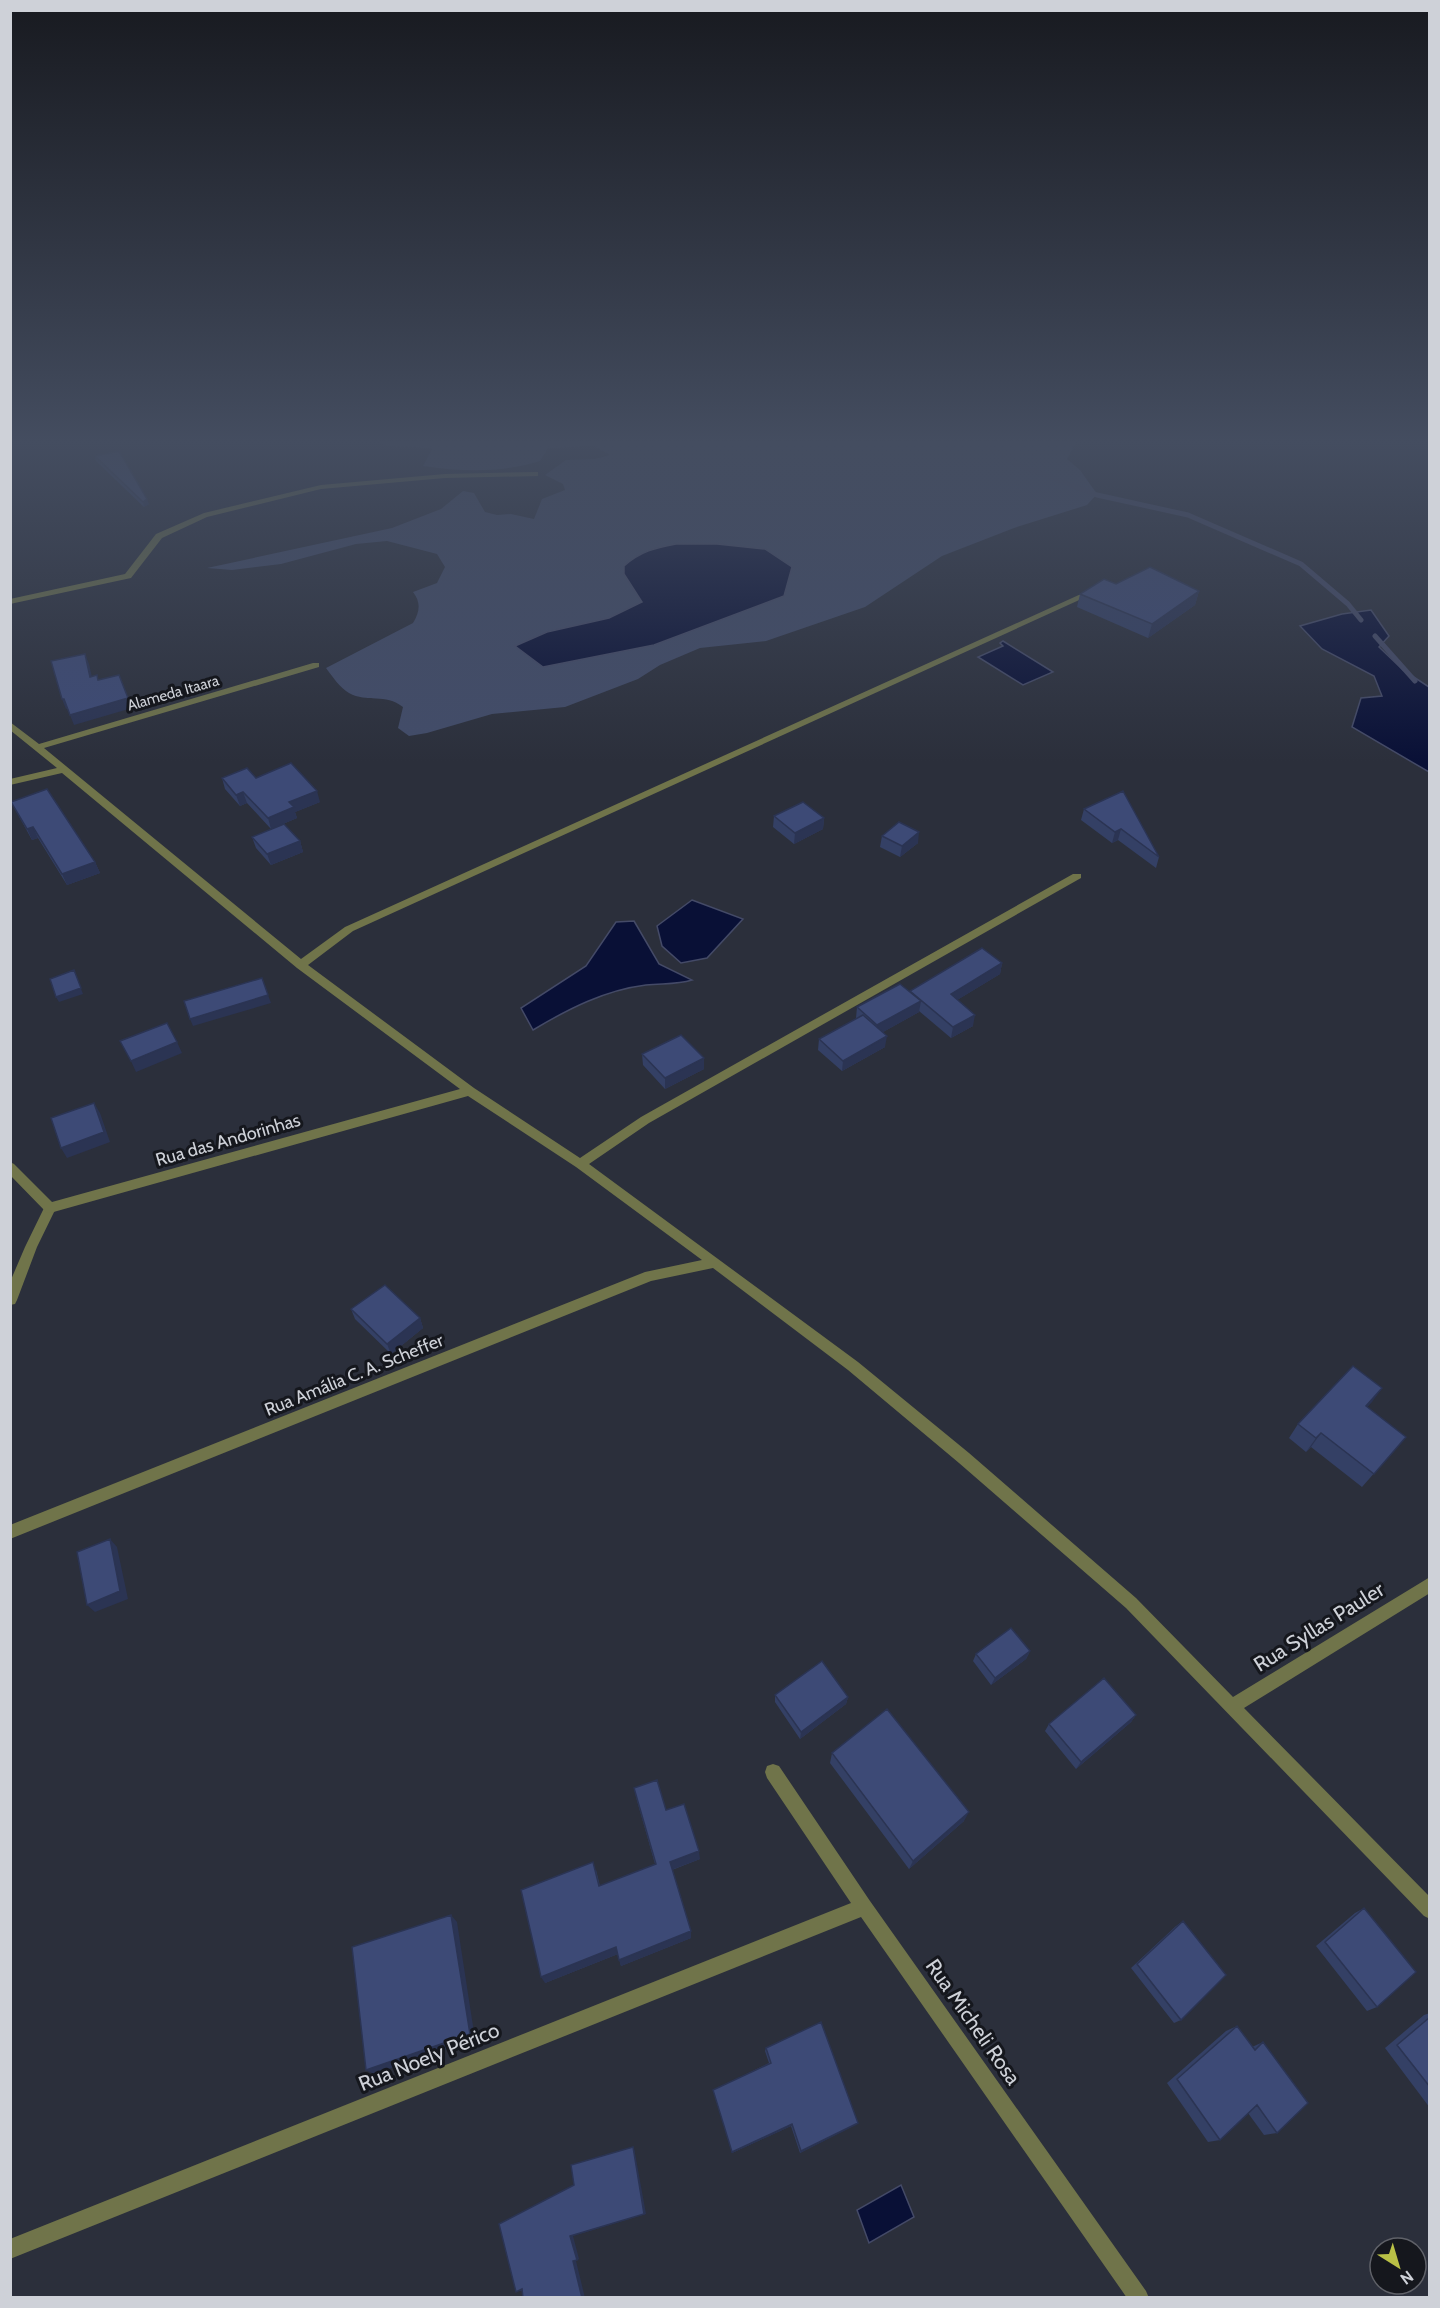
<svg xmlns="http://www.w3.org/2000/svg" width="1440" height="2308" font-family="Cabin,sans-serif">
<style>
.green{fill:#424c69}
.water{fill:#091036;stroke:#444a67;stroke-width:1.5}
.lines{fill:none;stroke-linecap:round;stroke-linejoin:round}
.stream{stroke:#444a67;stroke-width:5}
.service{fill:#70744a;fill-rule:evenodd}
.minor{fill:#70744a;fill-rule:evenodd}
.wall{fill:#344065}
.shaded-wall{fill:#2b3453}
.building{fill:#3d4a76;stroke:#2b3453;stroke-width:1.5}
.labels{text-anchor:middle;stroke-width:6;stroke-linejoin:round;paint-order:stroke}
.far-street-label{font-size:15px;fill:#ced1d8;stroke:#15171d}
.street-label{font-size:18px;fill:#ced1d8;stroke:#15171d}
.near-street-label{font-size:21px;fill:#ced1d8;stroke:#15171d}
</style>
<rect width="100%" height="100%" fill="#2b2f3b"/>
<!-- green -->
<path class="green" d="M373,439H1078L1067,459L1080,470L1097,494L1087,505L1014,528L942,556L865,607L766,641L700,648L660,665L638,679L565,707L492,714L427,733L409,736L398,728L403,707C385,693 367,703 349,693C340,688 332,676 326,668L413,623C420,612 421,602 413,592L437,583L445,567L437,554L387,541L356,544L281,564L232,570L207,568L392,528L441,509L463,491L474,493L485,512L497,515L511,514L534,519L542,499L565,490L563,484L545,475L566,460L595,459L610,455L594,446L548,448L540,461C501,473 463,472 423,466L432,449C410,444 391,452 373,439Z"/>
<!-- water -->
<path class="water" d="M676,544H717L765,549L792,567L784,596L654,645L543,667L515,646L547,632L609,618L642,602L624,574V566C641,551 655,548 676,544Z
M1371,610L1389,636L1379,647L1403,670L1429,687V772L1352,727L1361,698L1382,696L1374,676L1322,649L1300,626L1342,614Z
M1003,641L1053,672L1023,685L978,657L1003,646L1000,643Z
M692,900L743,919L707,958L681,963L662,946L657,926Z
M634,921L659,964L692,980C676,985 662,983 646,985C605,990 568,1009 533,1030L521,1008L586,966L616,922Z
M901,2185L914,2217L869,2243L857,2210Z"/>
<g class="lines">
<!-- stream -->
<path class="stream" d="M973,439L1021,466L1097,495L1188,515L1301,564L1348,604L1361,620
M1375,636L1415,681"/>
<!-- service -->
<path class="service" d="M50,1203L54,1204L56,1208L37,1247L17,1300L15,1304L10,1305V1282L25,1247L44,1208L46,1204Z"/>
<!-- minor -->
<path class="minor" d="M535,472H538V476L445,478L321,489L207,517L162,538L131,578L10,604V599L125,574L156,534L204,513L321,485L445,474Z
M1081,594L1088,596L353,931L308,965L474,1088L580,1158L641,1117L1073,874H1081V878L649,1123L589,1164L858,1362L969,1453L1136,1598L1233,1697L1430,1577V1593L1244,1708L1430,1897V1919L1424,1916L1126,1608L959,1463L848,1370L713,1268L651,1281L10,1539V1525L645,1272L702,1260L576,1167L468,1096L50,1213L46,1212L10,1175V1162L14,1164L52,1202L460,1089L297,968L62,773L10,785V779L57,768L10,730V722L39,744L313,663H319V667L44,748L301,959L345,927Z
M773,1764L779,1766L870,1901L1146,2291L1149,2298H1127L861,1917L10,2259V2239L851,1903L767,1778L765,1772L767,1766Z"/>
</g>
<!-- wall -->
<path class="wall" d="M95,456L149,504L144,507L96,461Z
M1116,584L1199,591L1195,605L1148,638L1077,607L1080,594Z
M222,778H256L320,802L295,812L297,818L271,829L247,803L240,806L225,789Z
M1123,791L1159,857L1156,868L1118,840L1112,843L1081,820L1084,809Z
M11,802L95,862L100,873L67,885L38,838L32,840Z
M774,816L824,818L823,829L794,844L773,827Z
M882,836L918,843L900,857L880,847Z
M252,837L300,841L303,852L271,865L256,848Z
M1002,963L1000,974L957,1000L973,1026L951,1038L919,1011V1012L883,1032L885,1047L842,1071L818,1050L819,1039L857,1018H856L857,1007L910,992V991Z
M642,1054L704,1069L665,1089L643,1065Z
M351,1309L420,1318L423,1328L391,1354L355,1319Z
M1382,1388L1367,1407L1406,1437L1362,1487L1311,1447L1306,1452L1289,1438L1298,1424Z
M1030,1651L1026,1659L991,1685L973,1661L976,1654Z
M775,1695L848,1697L846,1704L800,1739L775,1702Z
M1136,1715L1131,1722L1076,1769L1045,1731L1049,1724Z
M832,1753L964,1821L909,1869L830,1763Z
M634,1788L666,1810L700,1859L672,1870L691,1938L621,1966L618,1954L545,1983L596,1870L600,1886L655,1864L636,1797Z
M1364,1908L1377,2007L1367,2011L1316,1946L1355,1913Z
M1183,1921L1181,2020L1174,2023L1131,1968L1176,1926Z
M1430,2013V2108L1385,2048L1424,2015Z
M1237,2026L1252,2047L1263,2042L1277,2133L1264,2135L1248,2113L1220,2140L1208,2142L1167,2083L1226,2031Z
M766,2048L858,2123L800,2153L791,2126L732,2153L713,2090L769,2063L765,2051Z"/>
<!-- shaded-wall -->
<path class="shaded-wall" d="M147,499L149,504L144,507L143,502Z
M1199,591L1195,605L1148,638L1152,624Z
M85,654L89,664L94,686L90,677Z
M128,698L132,708L74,725L70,715Z
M62,699H64L68,708L66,709Z
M317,791L320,802L295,812L297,818L271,829L268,818L289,802Z
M243,792L247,803L240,806L236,795Z
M824,818L823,829L794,844L795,833Z
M33,827L38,838L32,840L27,829Z
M1121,829L1118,840L1112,843L1115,832Z
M919,832L918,843L900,857L902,846Z
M300,841L303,852L271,865L267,854Z
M95,862L100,873L67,885L62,874Z
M1002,963L1000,974L949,1005L951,994Z
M74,970L83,994L59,1002L56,997Z
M268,995L271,1003L193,1026L190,1019Z
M921,1001L919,1012L876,1036L877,1025Z
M975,1015L973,1026L951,1038L953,1027Z
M887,1036L885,1047L842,1071L843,1061Z
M177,1042L182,1053L136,1072L131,1061Z
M704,1058V1069L665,1089V1078Z
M94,1103L100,1113L110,1142L67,1158L61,1148Z
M420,1318L423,1328L391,1354L387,1344Z
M1382,1388L1372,1402L1355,1420L1366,1406Z
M1321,1433L1311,1447L1306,1452L1316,1438Z
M110,1539L117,1547L128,1599L95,1612L87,1605Z
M1030,1651L1026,1659L991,1685L995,1678Z
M848,1697L846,1704L800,1739L801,1732Z
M1136,1715L1131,1722L1076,1769L1081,1762Z
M969,1812L964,1821L909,1869L913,1861Z
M699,1851L700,1859L671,1870L670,1862Z
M451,1915L457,1922L475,2039L374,2074L366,2070Z
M691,1931V1938L621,1966L619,1960Z
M616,1947L618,1954L545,1983L541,1977Z
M858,2123L856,2125L800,2153L801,2151Z
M792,2124L791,2126L732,2153V2152Z
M633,2147L634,2148L646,2214L573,2236L579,2259L576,2261L585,2298H582L573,2261L570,2236Z"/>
<!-- building -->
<path class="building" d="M119,451L147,499L143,502L95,456Z
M1150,567L1199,591L1152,624L1080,594L1104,579L1116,584Z
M85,654L90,677L97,675L98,680L119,675L128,698L70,715L64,699H62L51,661Z
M291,763L317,791L289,802L294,807L268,818L243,792L236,795L222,778L247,768L256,778Z
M47,789L95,862L62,874L33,827L27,829L11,802Z
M1123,791L1159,857L1121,829L1115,832L1084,809Z
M803,802L824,818L795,833L774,816Z
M899,822L919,832L902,846L882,836Z
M284,824L300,841L267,854L252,837Z
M982,948L1002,963L951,994L975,1015L953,1027L910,991Z
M74,970L81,988L56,997L50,979Z
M262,978L268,995L190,1019L184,1001Z
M900,984L921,1001L877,1025L857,1007Z
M863,1015L887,1036L843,1061L819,1039Z
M167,1023L177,1042L131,1061L120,1041Z
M681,1035L704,1058L665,1078L642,1054Z
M94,1103L104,1132L61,1148L51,1118Z
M385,1285L420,1318L387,1344L351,1309Z
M1353,1366L1382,1388L1366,1406L1406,1437L1374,1474L1321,1433L1316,1438L1298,1424Z
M110,1539L120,1591L87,1605L77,1552Z
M1011,1628L1030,1651L995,1678L976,1654Z
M822,1661L848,1697L801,1732L775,1695Z
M1104,1678L1136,1715L1081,1762L1049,1724Z
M887,1709L969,1812L913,1861L832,1753Z
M657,1780L666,1810L684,1804L699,1851L670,1862L691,1931L619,1960L616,1947L541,1977L521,1890L593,1862L599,1886L656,1864L634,1788Z
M1364,1908L1416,1972L1377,2007L1325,1942Z
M451,1915L470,2034L366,2070L352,1947Z
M1183,1921L1226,1975L1181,2020L1137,1964Z
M1430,2017V2087L1397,2045Z
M821,2022L858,2123L801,2151L792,2124L732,2152L713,2090L771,2063L766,2048Z
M1237,2026L1255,2050L1263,2042L1308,2103L1277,2133L1257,2105L1220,2140L1177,2079Z
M633,2147L644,2214L570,2236L577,2260L573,2261L582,2298H523L522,2289L516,2292L499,2224L574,2185L571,2165Z"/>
<!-- sky -->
<linearGradient id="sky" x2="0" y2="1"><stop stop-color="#181a20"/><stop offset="0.58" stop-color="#444d60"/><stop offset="1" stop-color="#444d60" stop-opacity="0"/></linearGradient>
<rect width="1440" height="762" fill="url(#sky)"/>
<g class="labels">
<!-- far-street labels -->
<g class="far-street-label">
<text transform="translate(173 693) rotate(-16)" y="5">Alameda Itaara</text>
</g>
<!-- street labels -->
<g class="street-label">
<text transform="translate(228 1140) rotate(-16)" y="6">Rua das Andorinhas</text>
<text transform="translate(354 1375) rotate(-22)" y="6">Rua Amália C. A. Scheffer</text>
</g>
<!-- near-street labels -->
<g class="near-street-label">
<text transform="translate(1319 1627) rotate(-32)" y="7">Rua Syllas Pauler</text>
<text transform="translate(973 2022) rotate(55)" y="7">Rua Micheli Rosa</text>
<text transform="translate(429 2057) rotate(-22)" y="7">Rua Noely Périco</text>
</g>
</g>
<!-- border -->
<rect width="1440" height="2308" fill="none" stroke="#ced1d8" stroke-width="24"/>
<!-- north arrow -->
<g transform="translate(1398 2266) rotate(143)"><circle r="28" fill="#15171d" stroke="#5f6168" stroke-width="1.5"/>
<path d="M0-4.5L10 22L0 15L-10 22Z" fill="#b9c046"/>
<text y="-9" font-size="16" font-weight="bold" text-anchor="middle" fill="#ced1d8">N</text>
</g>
</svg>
